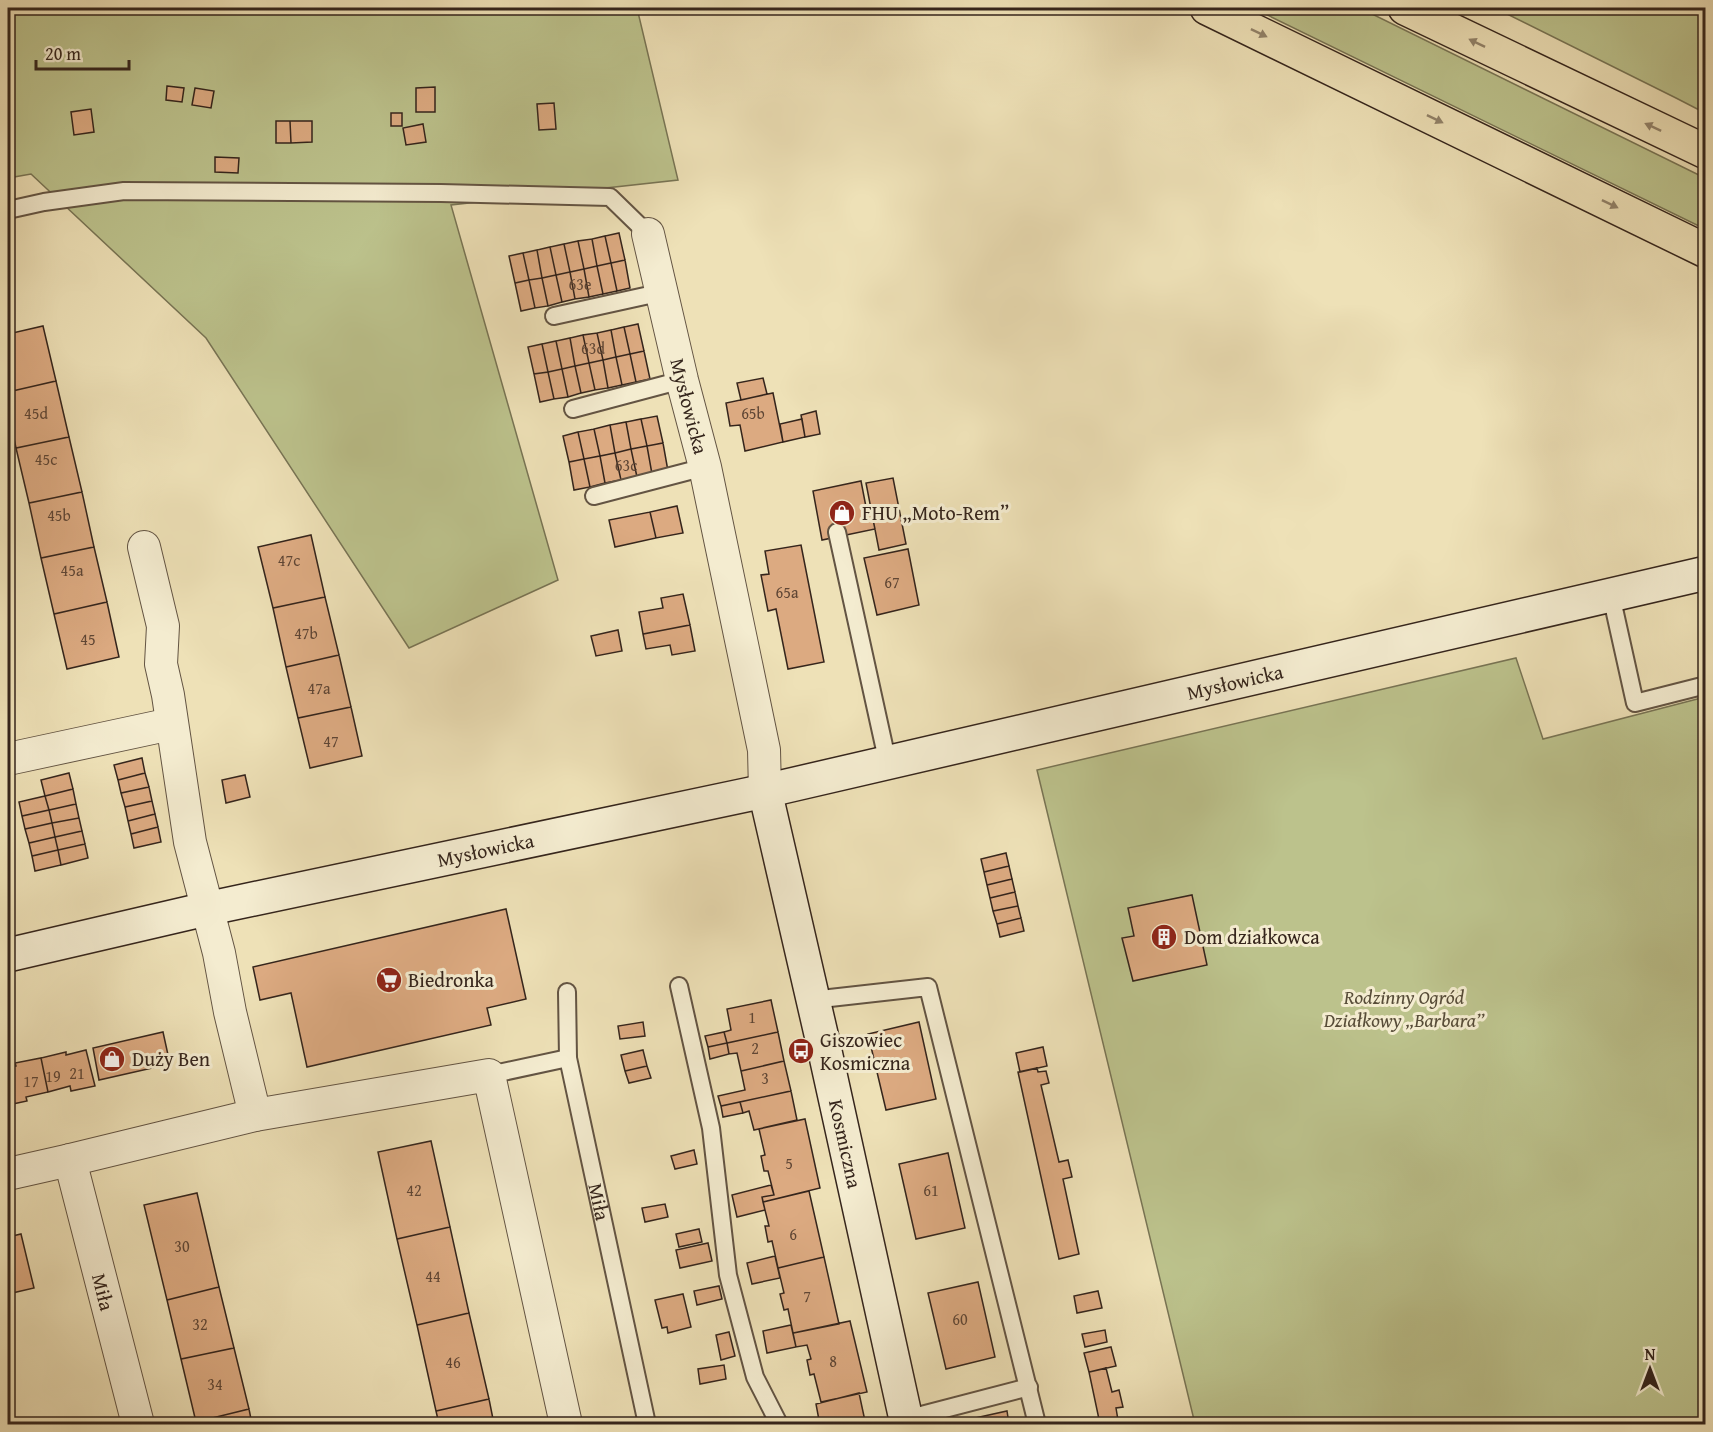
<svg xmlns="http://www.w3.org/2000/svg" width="1713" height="1432" font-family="'Gentium Book Plus',serif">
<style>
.green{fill:#bcc28c;stroke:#787454;stroke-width:1.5}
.building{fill:#dcaa81;stroke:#35251c;stroke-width:1.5}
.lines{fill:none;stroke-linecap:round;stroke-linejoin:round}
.lane-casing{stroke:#635443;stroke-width:20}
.street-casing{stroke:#635443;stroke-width:34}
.secondary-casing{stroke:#35251c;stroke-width:36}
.highway-casing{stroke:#35251c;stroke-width:36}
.lane{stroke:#f4ecd0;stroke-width:16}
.street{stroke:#f4ecd0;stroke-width:32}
.secondary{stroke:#f4ecd0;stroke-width:33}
.highway{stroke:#eee1b7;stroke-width:33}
.oneway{fill:#92836a}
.labels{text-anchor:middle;stroke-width:6;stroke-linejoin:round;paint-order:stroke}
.number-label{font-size:16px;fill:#5f4635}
.street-label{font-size:20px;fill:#35251c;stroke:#f4ecd0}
.poi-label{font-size:20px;fill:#35251c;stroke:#f4ecd0;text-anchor:start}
.park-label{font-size:20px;font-style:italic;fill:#574c38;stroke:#f4ecd0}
</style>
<rect width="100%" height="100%" fill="#eee1b7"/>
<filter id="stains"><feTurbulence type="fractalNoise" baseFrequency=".00333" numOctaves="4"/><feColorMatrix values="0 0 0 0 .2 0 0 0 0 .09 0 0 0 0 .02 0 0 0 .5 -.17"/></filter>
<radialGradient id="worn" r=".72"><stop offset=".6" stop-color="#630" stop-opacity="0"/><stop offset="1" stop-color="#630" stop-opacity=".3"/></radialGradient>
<!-- green -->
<path class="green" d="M8,8H637L678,180L451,205L558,580L409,648L206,338L31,174L8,178Z
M1253,8H1360L1705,178V229Z
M1495,8H1705V113L1676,98Z
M1516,658L1543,739L1705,697V1424H1195L1037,770Z"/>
<!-- building -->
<path class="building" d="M167,86L184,88L182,102L166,100Z
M435,87V112H416V88Z
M195,88L214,91L211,108L192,105Z
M554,103L556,129L539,130L537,104Z
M91,109L94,132L74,135L71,112Z
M391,113H402V126H391Z
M276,121H290L291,143H276Z
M290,121H312V142L291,143Z
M423,124L426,142L406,145L403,128Z
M215,157L239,158L238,173L215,172Z
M619,233L625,260L611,263L605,236Z
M605,236L611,263L597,266L592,239Z
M592,239L597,266L584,269L578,241Z
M578,241L584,269L570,272L564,244Z
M564,244L570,272L556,275L550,247Z
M550,247L556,275L542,278L537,250Z
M537,250L542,278L529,280L523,253Z
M523,253L529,280L515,283L509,256Z
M625,260L630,288L617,291L611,263Z
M611,263L617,291L603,294L597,266Z
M597,266L603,294L589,297L584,269Z
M584,269L589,297L575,299L570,272Z
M570,272L575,299L562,302L556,275Z
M556,275L562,302L548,306L542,278Z
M542,278L548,306L535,308L529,280Z
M529,280L535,308L521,311L515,283Z
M638,324L644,351L630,354L624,327Z
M43,326L56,381L8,392V334Z
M624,327L630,354L616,357L611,330Z
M611,330L616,357L603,360L597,333Z
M597,333L603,360L589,363L583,335Z
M583,335L589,363L575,366L570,338Z
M570,338L575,366L562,369L556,341Z
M556,341L562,369L548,372L542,344Z
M542,344L548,372L534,374L528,347Z
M644,351L650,379L636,382L630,354Z
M630,354L636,382L622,385L616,357Z
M616,357L622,385L608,388L603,360Z
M603,360L608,388L595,390L589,363Z
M589,363L595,390L581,393L575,366Z
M575,366L581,393L568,397L562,369Z
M562,369L568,397L554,399L548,372Z
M548,372L554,399L540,402L534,374Z
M763,378L767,394L741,400L737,383Z
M56,381L69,437L16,448L8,411V392Z
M773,393L783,442L745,451L740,425L730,426L726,403Z
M816,411L820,434L805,437L801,415Z
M657,416L663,443L647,446L641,419Z
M641,419L647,446L631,449L626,422Z
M802,419L805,437L783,442L780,424Z
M626,422L631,449L615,453L610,425Z
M610,425L615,453L600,456L594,429Z
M594,429L600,456L584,459L578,432Z
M578,432L584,459L569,462L563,436Z
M69,437L82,492L29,503L16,448Z
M663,443L668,471L652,474L647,446Z
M647,446L652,474L637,477L631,449Z
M631,449L637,477L621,480L615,453Z
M615,453L621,480L605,483L600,456Z
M600,456L605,483L590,487L584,459Z
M584,459L590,487L574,490L569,462Z
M893,478L906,544L879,550L866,483Z
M861,481L866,507L870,506L875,529L822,540L813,491Z
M82,492L94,547L41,558L29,503Z
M677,506L683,533L656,538L650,512Z
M650,512L656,538L615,547L609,520Z
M311,535L325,597L273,608L258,547Z
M801,545L824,662L788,669L776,609L768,611L761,575L769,574L765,551Z
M94,547L107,602L54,614L41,558Z
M908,549L919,605L877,615L864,558Z
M683,594L690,625L643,634L639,612L663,608L661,598Z
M325,597L339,655L286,667L273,608Z
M107,602L119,657L67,669L54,614Z
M690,625L695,651L672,655L670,645L646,649L643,634Z
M618,630L622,651L596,656L591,636Z
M339,655L351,707L298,718L286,667Z
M351,707L362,756L310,768L298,718Z
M142,758L145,773L118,780L114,765Z
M69,773L73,789L45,796L41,780Z
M145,773L149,787L121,793L118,780Z
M245,775L250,797L226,803L222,780Z
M149,787L152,801L125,807L121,793Z
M73,789L76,804L49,810L45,796Z
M45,796L49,810L22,816L19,802Z
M152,801L155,814L128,821L125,807Z
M76,804L79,818L52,823L49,810Z
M49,810L52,823L25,829L22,816Z
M155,814L158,827L131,834L128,821Z
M79,818L82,831L55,837L52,823Z
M52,823L55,837L29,843L25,829Z
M158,827L161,842L134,848L131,834Z
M82,831L85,844L58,850L55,837Z
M55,837L58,850L32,856L29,843Z
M85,844L88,858L61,865L58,850Z
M58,850L61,865L35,871L32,856Z
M1006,853L1009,866L984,872L981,859Z
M1009,866L1012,879L987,885L984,872Z
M1012,879L1015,892L990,898L987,885Z
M1015,892L1018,906L993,911L990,898Z
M1192,895L1207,965L1133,981L1122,938L1134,936L1128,908Z
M1018,906L1021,918L997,924L993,911Z
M506,909L526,999L487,1008L491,1025L307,1067L291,993L260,1000L253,967Z
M1021,918L1024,931L1000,937L997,924Z
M771,1000L778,1032L727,1043L724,1032L731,1030L727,1009Z
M643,1022L645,1036L620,1039L618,1026Z
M919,1022L936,1099L886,1110L868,1034Z
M163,1032L170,1064L99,1080L93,1048Z
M724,1032L727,1043L708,1047L705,1036Z
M778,1032L784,1061L741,1071L737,1053L729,1054L727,1043Z
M727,1043L729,1054L710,1059L708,1047Z
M1043,1047L1047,1066L1020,1072L1016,1053Z
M86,1050L95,1086L71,1091L70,1086L48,1092L41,1058L66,1052V1055Z
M643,1050L647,1066L625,1071L621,1055Z
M41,1058L48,1092L26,1097L27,1101L8,1105V1068L16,1066L15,1063Z
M784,1061L791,1091L721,1106L718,1096L745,1090L741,1071Z
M647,1066L651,1078L629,1083L625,1071Z
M1037,1068L1038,1072L1046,1071L1049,1083L1041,1085L1059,1162L1068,1160L1072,1177L1063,1179L1079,1254L1059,1259L1018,1072Z
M791,1091L797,1120L754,1130L749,1111L743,1113L740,1102Z
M740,1102L743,1113L723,1117L721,1106Z
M805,1119L820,1188L763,1202L762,1197L774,1195L768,1171H764L761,1156L765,1155L759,1129Z
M431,1141L450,1227L397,1239L378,1152Z
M694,1150L697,1164L675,1169L671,1156Z
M948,1153L965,1228L916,1239L899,1164Z
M771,1185L774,1195L762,1197L765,1210L737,1217L732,1195Z
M809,1191L824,1257L778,1268L772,1241L768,1242L765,1226H769L763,1202Z
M197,1193L219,1287L167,1300L144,1205Z
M665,1204L668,1217L645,1222L642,1208Z
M450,1227L469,1313L417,1325L397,1239Z
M699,1229L702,1242L679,1247L676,1234Z
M21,1234L34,1288L8,1294V1237Z
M708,1243L712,1261L680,1268L676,1250Z
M775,1256L780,1278L752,1284L747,1263Z
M824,1257L839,1324L793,1333L788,1309L784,1310L780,1294L784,1293L778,1268Z
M978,1282L995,1357L946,1369L928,1293Z
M719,1286L722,1299L697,1305L694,1291Z
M219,1287L234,1348L181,1359L167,1300Z
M1098,1291L1102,1308L1077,1313L1074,1296Z
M683,1294L691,1327L668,1333L667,1327L662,1328L655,1300Z
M469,1313L489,1399L436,1411L417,1325Z
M850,1321L867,1392L821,1402L814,1374L810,1375L807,1360L811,1359L807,1345L796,1347L793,1333Z
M791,1325L796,1347L767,1353L763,1331Z
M1105,1330L1107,1342L1085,1347L1082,1334Z
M729,1332L735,1356L721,1360L716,1335Z
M1111,1347L1116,1366L1089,1372L1084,1353Z
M234,1348L249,1409L196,1422L181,1359Z
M724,1365L726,1379L700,1384L698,1369Z
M1106,1368L1112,1392L1119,1390L1123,1407L1116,1408L1118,1420L1125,1418L1127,1424H1100L1089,1372Z
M859,1393L865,1421L850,1424H802L819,1420L816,1404Z
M489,1399L494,1424H439L436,1411Z
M249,1409L252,1424H196V1422Z
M1007,1411L1009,1424H958L957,1422Z"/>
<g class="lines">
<!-- lane casing -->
<g class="lane-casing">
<g id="lane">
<path d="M8,210L44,202L124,191L441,193L610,197L648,234"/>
<path d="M554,316L663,292"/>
<path d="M573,409L682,380"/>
<path d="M594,496L705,467"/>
<path d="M837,532L888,764"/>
<path d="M1611,595L1635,703L1706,685"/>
<path d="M679,986L711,1128L728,1275L755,1377L779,1424"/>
<path d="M567,992L568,1058"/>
<path d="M812,1000L928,987L1037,1424"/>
<path id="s1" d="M489,1075L568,1058L647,1424"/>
<path d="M906,1419L1029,1387"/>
</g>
</g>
<!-- street casing -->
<g class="street-casing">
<g id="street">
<path id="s2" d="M648,234L682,380L705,467L764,750L765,791"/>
<path d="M144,547L163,626L161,664L168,695L190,842L219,953L230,1012L255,1115"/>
<path d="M8,759L171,724"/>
<path d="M8,1174L70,1160"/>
<path d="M138,1424L70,1160L255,1115L489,1075L566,1424"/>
</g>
</g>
<!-- secondary casing -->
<g class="secondary-casing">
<g id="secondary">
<path id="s3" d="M765,791L824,1047L907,1424"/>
<path id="s4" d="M8,955L206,909L765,791L1706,573"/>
</g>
</g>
<!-- highway casing -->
<g class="highway-casing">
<path id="highway" d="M1207,8L1706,251
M1405,8L1706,152"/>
</g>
<!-- lane -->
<use href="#lane" class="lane"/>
<!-- street -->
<use href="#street" class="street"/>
<!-- secondary -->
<use href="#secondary" class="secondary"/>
<!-- highway -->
<use href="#highway" class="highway"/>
</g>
<!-- one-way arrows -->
<defs><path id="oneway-solid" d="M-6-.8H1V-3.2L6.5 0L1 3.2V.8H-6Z" transform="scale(1.5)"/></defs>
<g class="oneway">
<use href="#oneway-solid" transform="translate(1259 33) rotate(26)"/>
<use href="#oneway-solid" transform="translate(1477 43) rotate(-154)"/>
<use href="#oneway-solid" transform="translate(1435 119) rotate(26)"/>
<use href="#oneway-solid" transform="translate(1653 127) rotate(-155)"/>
<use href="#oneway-solid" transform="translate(1610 204) rotate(26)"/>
</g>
<!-- icons -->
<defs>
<g id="shop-disc" transform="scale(1.35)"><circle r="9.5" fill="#8f2418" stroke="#f4ecd0"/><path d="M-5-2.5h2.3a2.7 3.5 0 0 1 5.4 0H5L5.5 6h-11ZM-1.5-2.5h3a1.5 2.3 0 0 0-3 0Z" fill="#fff"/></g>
<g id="building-disc" transform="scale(1.35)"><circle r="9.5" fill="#8f2418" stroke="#f4ecd0"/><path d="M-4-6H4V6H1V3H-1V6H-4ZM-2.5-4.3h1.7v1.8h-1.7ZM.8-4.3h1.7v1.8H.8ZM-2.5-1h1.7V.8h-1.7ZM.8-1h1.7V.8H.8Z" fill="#fff"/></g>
<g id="supermarket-disc" transform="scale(1.35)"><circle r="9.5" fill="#8f2418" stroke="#f4ecd0"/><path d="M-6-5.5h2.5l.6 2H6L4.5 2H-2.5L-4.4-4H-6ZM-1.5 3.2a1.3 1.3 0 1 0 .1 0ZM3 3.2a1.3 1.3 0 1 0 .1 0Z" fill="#fff"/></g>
<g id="bus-disc" transform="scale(1.35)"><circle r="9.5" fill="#8f2418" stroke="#f4ecd0"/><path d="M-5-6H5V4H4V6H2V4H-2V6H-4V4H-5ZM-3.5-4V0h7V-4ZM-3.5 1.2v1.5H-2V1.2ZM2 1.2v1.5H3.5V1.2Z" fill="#fff"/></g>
</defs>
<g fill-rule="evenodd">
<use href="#shop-disc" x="842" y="513"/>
<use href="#building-disc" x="1164" y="937"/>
<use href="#supermarket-disc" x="389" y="980"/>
<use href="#bus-disc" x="801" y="1051"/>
<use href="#shop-disc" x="112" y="1059"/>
</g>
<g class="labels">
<!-- number labels -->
<g class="number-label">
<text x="580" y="290">63e</text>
<text x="593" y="354">63d</text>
<text x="36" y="419">45d</text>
<text x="753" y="419">65b</text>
<text x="46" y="465">45c</text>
<text x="626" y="471">63c</text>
<text x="59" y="521">45b</text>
<text x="289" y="566">47c</text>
<text x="72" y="576">45a</text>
<text x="892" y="588">67</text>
<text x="787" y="598">65a</text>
<text x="306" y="639">47b</text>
<text x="88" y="645">45</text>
<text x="319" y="694">47a</text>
<text x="331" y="747">47</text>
<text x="752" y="1023">1</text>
<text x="755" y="1054">2</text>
<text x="77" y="1079">21</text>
<text x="53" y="1082">19</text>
<text x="765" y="1084">3</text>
<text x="31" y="1087">17</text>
<text x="789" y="1169">5</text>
<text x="414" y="1196">42</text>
<text x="931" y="1196">61</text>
<text x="793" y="1240">6</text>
<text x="182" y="1252">30</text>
<text x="433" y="1282">44</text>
<text x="807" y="1302">7</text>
<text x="960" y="1325">60</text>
<text x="200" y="1330">32</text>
<text x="833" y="1367">8</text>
<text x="453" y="1368">46</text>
<text x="215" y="1390">34</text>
</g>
<!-- street labels -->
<g class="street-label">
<text dy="7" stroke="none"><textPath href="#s2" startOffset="177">Mysłowicka</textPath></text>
<text dy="7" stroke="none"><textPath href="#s4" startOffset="1257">Mysłowicka</textPath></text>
<text dy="7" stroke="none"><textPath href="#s4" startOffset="489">Mysłowicka</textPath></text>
<text dy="7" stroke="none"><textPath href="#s3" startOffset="362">Kosmiczna</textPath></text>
<text dy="7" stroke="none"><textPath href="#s1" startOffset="228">Miła</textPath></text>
<text transform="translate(103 1292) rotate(76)" y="7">Miła</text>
</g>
<!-- poi labels -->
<g class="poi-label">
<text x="862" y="520">FHU „Moto-Rem”</text>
<text x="1184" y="944">Dom działkowca</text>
<text x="408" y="987">Biedronka</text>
<text x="820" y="1047">Giszowiec<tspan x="820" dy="23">Kosmiczna</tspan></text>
<text x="132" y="1066">Duży Ben</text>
</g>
<!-- park labels -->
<g class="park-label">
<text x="1404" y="1004">Rodzinny Ogród<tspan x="1404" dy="23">Działkowy „Barbara”</tspan></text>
</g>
</g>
<!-- margin -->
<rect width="1713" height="1432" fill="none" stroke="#eee1b7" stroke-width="30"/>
<rect x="9" y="9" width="1695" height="1414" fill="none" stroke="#35251c" stroke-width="3"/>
<rect x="15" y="15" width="1683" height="1402" fill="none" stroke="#35251c" stroke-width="1.5"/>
<!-- north arrow -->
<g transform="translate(1650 1369)" stroke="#f4ecd0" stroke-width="4.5" paint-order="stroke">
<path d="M0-4.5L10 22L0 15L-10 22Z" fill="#35251c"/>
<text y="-9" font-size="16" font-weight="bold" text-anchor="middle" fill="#35251c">N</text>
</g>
<!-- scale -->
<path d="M36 60v9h93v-9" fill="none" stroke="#35251c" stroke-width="3"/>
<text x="45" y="60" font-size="18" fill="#35251c" stroke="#f4ecd0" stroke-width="4.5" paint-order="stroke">20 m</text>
<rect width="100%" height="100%" filter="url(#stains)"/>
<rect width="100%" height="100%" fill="url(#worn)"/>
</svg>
